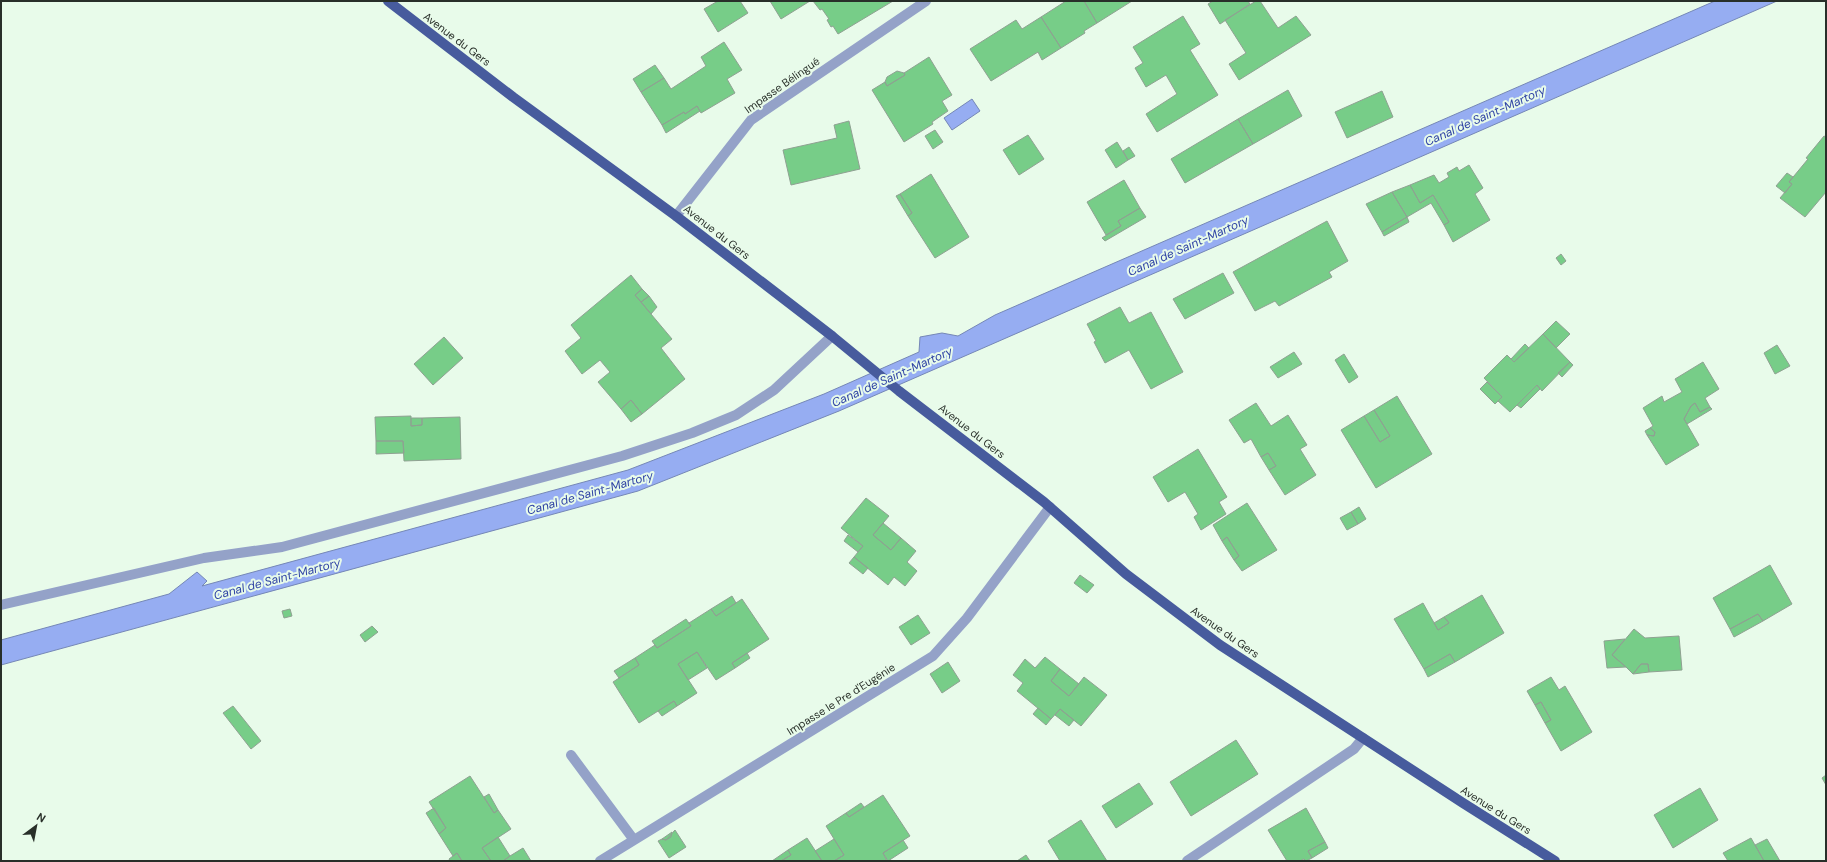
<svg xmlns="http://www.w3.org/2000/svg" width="1827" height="862" font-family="'DM Sans',sans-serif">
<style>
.water{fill:#96adf2;stroke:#7587b6}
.building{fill:#77cd88;stroke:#8fa192}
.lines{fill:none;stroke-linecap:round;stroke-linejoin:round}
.minor{stroke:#94a2c8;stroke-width:10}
.major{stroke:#475b9d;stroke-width:10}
.labels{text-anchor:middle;stroke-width:4;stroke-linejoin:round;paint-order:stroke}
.street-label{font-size:11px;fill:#282f29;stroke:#e8fbea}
.water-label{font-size:12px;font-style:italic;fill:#2f43a5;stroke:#e8fbea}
</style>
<rect width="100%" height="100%" fill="#e8fbea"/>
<!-- water -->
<path class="water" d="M1715,1H1777L839,411L638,491L1,665V640L169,594L197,572L207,581L202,586L628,470L824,394L919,352L920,337L942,333L958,336L995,315Z
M972,99L980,111L952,130L944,118Z"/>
<!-- building -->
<path class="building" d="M718,1H740L748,13L718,32L704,9Z
M770,1H810L781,19Z
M813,1H893L838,34L833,26L831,27L827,20L829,19L822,9L820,10Z
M1066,1H1084L1097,23L1084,31L1085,33L1061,48L1041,17Z
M1084,1H1132L1097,23Z
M1213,1H1248L1250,4L1220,24L1208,4Z
M1256,1H1260L1278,28L1296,16L1311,35L1239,80L1229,64L1246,53L1225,20Z
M1183,16L1200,44L1190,50L1218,95L1157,132L1146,114L1177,94L1166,75L1146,87L1135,68L1143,63L1133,47Z
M1041,17L1061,48L1042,60L1038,52L991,81L970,49L1016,20L1022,29Z
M724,42L742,70L727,79L735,93L701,113L697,106L685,114L684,112L662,125L641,92L664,78L671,89L706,66L701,57Z
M929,57L952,95L942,101L948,111L932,122L933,124L904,142L872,90L885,82L887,86L905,75L904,73Z
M655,65L664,78L641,92L633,79Z
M897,71L904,73L905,75L887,86L885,82L887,77Z
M1288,90L1302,116L1253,144L1238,119Z
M1382,91L1393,117L1347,138L1335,112Z
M697,106L700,111L666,133L662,125L684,112L685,114Z
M1238,119L1253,144L1185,183L1171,159Z
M849,121L860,169L791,185L783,150L837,138L834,125Z
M935,130L943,142L933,149L925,136Z
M1028,135L1044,159L1019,175L1003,150Z
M1824,136L1826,137V192L1805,217L1780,198L1792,184L1789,182L1808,159L1806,158Z
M1117,142L1128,160L1116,168L1105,150Z
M1129,147L1135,156L1128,160L1123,151Z
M1469,165L1483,188L1475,194L1490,220L1453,242L1444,225L1449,222L1433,195L1420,203L1410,185L1434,175L1439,183L1449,177L1447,173L1457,167L1459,171Z
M1787,173L1793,177L1789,182L1792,184L1785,193L1776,186Z
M931,174L969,237L935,258L908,216L912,213L900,194Z
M1124,180L1140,208L1118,221L1121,226L1106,235L1087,202Z
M1410,185L1420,203L1433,195L1449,222L1444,225L1431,203L1407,217L1392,192Z
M1392,192L1407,217L1382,232L1366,204Z
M900,194L912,213L908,216L896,196Z
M1140,208L1146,217L1105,241L1102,238L1121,226L1118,221Z
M1407,217L1409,222L1384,236L1382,232Z
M1327,221L1348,261L1329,272L1332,277L1279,306L1275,301L1255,311L1233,272Z
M1561,254L1566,261L1561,265L1556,258Z
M1223,273L1234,293L1185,319L1173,299Z
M631,275L642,289L635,295L672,339L661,348L685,379L642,414L631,400L621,409L598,382L610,372L600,360L582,374L565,351L581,338L571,325Z
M642,289L649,296L641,302L635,295Z
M649,296L657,307L651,314L641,302Z
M1120,307L1129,323L1151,312L1183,372L1151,389L1129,350L1105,363L1094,342L1096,341L1087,324Z
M1556,321L1570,334L1556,348L1543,334Z
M1543,334L1570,362L1542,391L1537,385L1510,412L1498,401L1502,397L1484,378L1507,355L1514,362Z
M444,337L463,358L433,385L414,364Z
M1525,344L1529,348L1514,362L1511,359Z
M1777,345L1790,366L1775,374L1764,353Z
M1294,352L1302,364L1278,378L1270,367Z
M1344,354L1358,377L1349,383L1335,360Z
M1570,362L1573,365L1562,377L1558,373Z
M1703,362L1719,389L1705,398L1710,407L1700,412L1695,403L1691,406L1684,419L1699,445L1666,465L1647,435L1654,436L1655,432L1650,428L1653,426L1643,408L1662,396L1664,402L1682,392L1675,379Z
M1487,382L1502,397L1495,404L1480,389Z
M1537,385L1540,389L1521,408L1517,405Z
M1397,396L1432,454L1376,488L1341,430L1364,416L1380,442L1390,436L1374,410Z
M631,400L642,414L631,422L621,409Z
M1256,403L1271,426L1288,415L1307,445L1300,449L1316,475L1285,495L1269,470L1276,466L1268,453L1261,457L1251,439L1244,443L1229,420Z
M1695,403L1700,412L1710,407L1712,409L1687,424L1684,419L1691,406Z
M1374,410L1390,436L1380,442L1364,416Z
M411,416V426L422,425V418L460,417L461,459L404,461L403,441H376L375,417Z
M411,418H422V425L411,426Z
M1650,428L1655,432L1654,436L1647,435L1645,431Z
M376,441H403L404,453L376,454Z
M1198,449L1227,497L1219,502L1226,514L1201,530L1194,517L1198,514L1185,492L1168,502L1153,477Z
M1268,453L1276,466L1269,470L1261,457Z
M866,498L889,516L873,535L891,550L901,538L916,551L907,562L917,571L905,586L894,577L888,585L854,557L863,546L841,528Z
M1247,503L1277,550L1242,571L1234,560L1239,556L1227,537L1222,541L1213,525Z
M1359,507L1366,519L1358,524L1351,512Z
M1351,512L1358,524L1347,530L1340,518Z
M883,523L901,538L891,550L873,535Z
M848,535L863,546L858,552L844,541Z
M1227,537L1239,556L1234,560L1222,541Z
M854,557L868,568L863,574L849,563Z
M1770,565L1792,604L1763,621L1758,614L1730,629L1713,598Z
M1080,575L1094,585L1087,593L1074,583Z
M1482,595L1504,633L1455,662L1450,654L1424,669L1394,619L1423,603L1438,630L1449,623L1444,617Z
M732,596L736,603L716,616L711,609Z
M742,599L769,639L732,663L735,668L716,680L697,652L678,664L697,693L677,706L674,701L639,723L613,682L639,665L635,658L655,645L657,648L691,626L689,623L711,609L716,616Z
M290,609L292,616L284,618L282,611Z
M1758,614L1763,621L1734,637L1730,629Z
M918,615L930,633L911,645L899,627Z
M1444,617L1449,623L1438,630L1434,623Z
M686,619L691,626L657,648L652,641Z
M372,626L378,632L365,642L360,635Z
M1634,629L1645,638L1679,636L1682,670L1649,672L1648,664H1641L1633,674L1626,667L1612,655Z
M1625,639L1612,655L1626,667L1607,668L1604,641Z
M697,652L707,668L688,680L678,664Z
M747,653L750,658L735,668L732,663Z
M1450,654L1455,662L1428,677L1424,669Z
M1045,657L1060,669L1051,681L1069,696L1084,677L1107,695L1081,726L1060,709L1051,719L1017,691L1023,683L1013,675L1025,659L1035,668Z
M635,658L639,665L619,678L614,671Z
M948,662L960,681L942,693L930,674Z
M1641,664H1648L1649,672L1633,674Z
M1060,669L1079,684L1069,696L1051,681Z
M1551,677L1559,690L1565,686L1592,732L1561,751L1545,723L1551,720L1541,702L1535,705L1527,691Z
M674,701L677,706L662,716L658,711Z
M1541,702L1551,720L1545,723L1535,705Z
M233,706L261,741L251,749L223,713Z
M1038,708L1051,719L1046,725L1033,714Z
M1060,709L1074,720L1069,726L1055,715Z
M1236,740L1258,774L1191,816L1170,782Z
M1826,775V785L1822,778Z
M470,776L494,813L498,810L511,829L482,848L491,861H462L457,853L453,856L439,834L446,828L429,802Z
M1139,783L1153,804L1116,828L1102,806Z
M1700,788L1718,820L1673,848L1654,815Z
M489,794L498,810L494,813L484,797Z
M883,795L910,836L883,853L887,861H834L844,855L826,826L846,813L849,817Z
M861,803L864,807L849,817L846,813Z
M434,808L446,828L439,834L426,813Z
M1306,808L1325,842L1308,851L1312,858L1306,861L1304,859L1300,861H1287L1268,830Z
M1081,820L1107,861H1060L1048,841Z
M675,830L686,847L669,858L658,841L662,839L666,840Z
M672,832L671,837L666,840L662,839Z
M498,837L510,856L503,861H491L482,848Z
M807,838L822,861H781L791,855L788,850Z
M1751,838L1764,861H1728L1723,853Z
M834,839L844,855L834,861H822L815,851Z
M1767,839L1780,861H1764L1755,845Z
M903,840L908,848L888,861L883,853Z
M1325,842L1328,848L1312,858L1308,851Z
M523,848L531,861H503L510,856Z
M788,850L791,855L781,861H772Z
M457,853L462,861H450L449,859Z
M1026,855L1030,861H1017Z"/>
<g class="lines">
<!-- minor -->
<path class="minor" d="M676,216L751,120L926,1
M1,605L204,558L282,547L622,456L692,433L736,415L774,390L832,336
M571,755L634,840
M600,861L933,656L967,618L1050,507
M1187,861L1354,749L1363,738"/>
<!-- major -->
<path class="major" d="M388,1L513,97L676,216L832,336L899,391L1044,502L1126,574L1220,645L1463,803L1555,861"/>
</g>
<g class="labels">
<!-- street labels -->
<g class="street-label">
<text transform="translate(457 39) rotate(37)" y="4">Avenue du Gers</text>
<text transform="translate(782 85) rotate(-35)" y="4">Impasse Bélingué</text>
<text transform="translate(717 232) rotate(38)" y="4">Avenue du Gers</text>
<text transform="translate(972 431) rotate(38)" y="4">Avenue du Gers</text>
<text transform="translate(1225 632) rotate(35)" y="4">Avenue du Gers</text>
<text transform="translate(841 699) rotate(-32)" y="4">Impasse le Pre d'Eugénie</text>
<text transform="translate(1496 810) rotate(32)" y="4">Avenue du Gers</text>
</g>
<!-- water labels -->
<g class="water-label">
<text transform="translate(1485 116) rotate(-24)" y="4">Canal de Saint-Martory</text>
<text transform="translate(1188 246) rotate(-24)" y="4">Canal de Saint-Martory</text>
<text transform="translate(892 377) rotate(-24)" y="4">Canal de Saint-Martory</text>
<text transform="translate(590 493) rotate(-16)" y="4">Canal de Saint-Martory</text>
<text transform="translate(277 579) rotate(-15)" y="4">Canal de Saint-Martory</text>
</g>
</g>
<!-- border -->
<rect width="1827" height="862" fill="none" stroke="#282f29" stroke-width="4"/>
<!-- north arrow -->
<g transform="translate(36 826) rotate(32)" stroke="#e8fbea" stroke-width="3" paint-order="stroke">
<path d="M0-3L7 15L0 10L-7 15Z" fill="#282f29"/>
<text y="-6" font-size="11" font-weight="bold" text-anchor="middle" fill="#282f29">N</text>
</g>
</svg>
